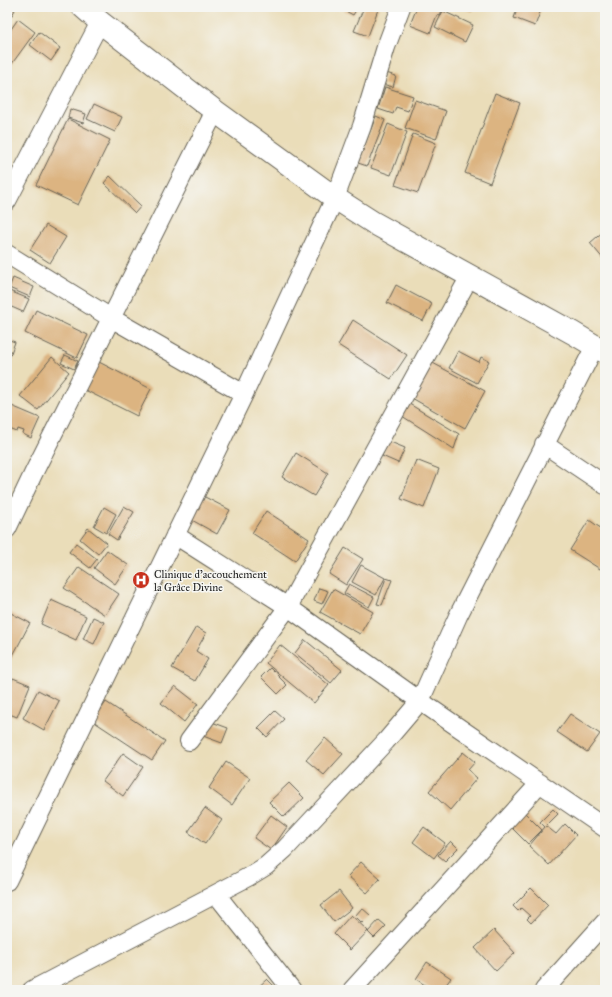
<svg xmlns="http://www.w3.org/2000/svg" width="612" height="997" font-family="'IM FELL Great Primer',serif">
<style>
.building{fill:#dcb481}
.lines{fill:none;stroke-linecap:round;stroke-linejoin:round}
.minor-casing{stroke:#646053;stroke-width:20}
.tertiary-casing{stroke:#646053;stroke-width:24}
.minor{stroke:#fff;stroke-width:18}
.tertiary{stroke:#fff;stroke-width:22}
.labels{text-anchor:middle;stroke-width:3;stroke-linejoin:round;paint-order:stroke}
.poi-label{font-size:11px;fill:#1c1c1c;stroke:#f6f6f2;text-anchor:start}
</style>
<rect width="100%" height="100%" fill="#f6f6f2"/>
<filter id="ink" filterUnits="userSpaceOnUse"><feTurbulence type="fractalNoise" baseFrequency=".025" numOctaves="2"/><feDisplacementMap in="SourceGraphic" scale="8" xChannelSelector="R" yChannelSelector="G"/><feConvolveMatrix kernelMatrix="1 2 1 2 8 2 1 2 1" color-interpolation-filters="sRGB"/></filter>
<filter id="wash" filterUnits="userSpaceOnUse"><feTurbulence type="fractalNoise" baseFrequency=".012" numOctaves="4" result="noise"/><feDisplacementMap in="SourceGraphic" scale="16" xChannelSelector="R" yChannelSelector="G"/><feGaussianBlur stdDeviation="0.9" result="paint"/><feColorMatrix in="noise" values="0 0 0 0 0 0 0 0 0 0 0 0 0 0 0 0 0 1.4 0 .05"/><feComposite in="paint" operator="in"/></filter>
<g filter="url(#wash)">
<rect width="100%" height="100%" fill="#eaddb9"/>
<g id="blocks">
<!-- building -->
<path class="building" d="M7,7L15,10L7,23Z
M338,7H358L353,15Z
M364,7H379L368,36L354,31Z
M417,7H443L440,16L437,15L430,33L410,25Z
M461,7H474L472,12Z
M518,7H542L535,26L514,18Z
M443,11L473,25L465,42L435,27Z
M18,19L35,32L11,65L7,62V35Z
M39,32L60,48L51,61L30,45Z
M386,73L396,76L393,87L382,84Z
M385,87L413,96L408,111L396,107L393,114L378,109Z
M495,93L520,103L490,183L465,173Z
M415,100L446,111L436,139L405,128Z
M94,104L122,117L115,132L87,119Z
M70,109L86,114L83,123L68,118Z
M376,116L385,120L367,166L358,163Z
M68,119L110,140L78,205L36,185Z
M388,124L407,132L391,175L371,168Z
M413,134L436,143L418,193L395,185Z
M110,176L141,206L135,213L104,183Z
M46,225L66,237L50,263L30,250Z
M605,230V261L590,243Z
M13,278L34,287L30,297L9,288Z
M396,285L432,304L423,321L387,303Z
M7,290L29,299L23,312L7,305Z
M36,310L88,335L77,358L25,333Z
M353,320L407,355L391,379L338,345Z
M7,339L15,342L7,364Z
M458,351L479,362L481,357L489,361L477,383L449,368Z
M65,355L78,361L74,369L61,363Z
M52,357L69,372L38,410L20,396Z
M429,361L485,391L465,428L410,397Z
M99,362L151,389L137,416L85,390Z
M406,402L459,434L454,449L402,416Z
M7,404L40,418L31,438L23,434L24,431L18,429L17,432L7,428L8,423L7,422Z
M388,441L405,448L398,463L382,456Z
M296,453L328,473L314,496L282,477Z
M416,460L439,469L424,508L401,499Z
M203,496L230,510L217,534L190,519Z
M124,506L134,512L117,540L108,534Z
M104,507L116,514L106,533L94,526Z
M266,511L309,539L295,561L252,533Z
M589,520L605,531V561L600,569L570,550Z
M88,528L107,543L98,554L80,539Z
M76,543L97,559L90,568L69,552Z
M345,548L363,559L346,585L329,574Z
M107,550L128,565L115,584L94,568Z
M361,565L385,578L376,595L352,582Z
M79,567L119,594L105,615L64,588Z
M386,578L392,580L382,605L377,604Z
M349,584L374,597L369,607L344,593Z
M319,588L328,591L322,604L314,601Z
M333,589L373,612L360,634L320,612Z
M51,600L86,616L76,640L41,624Z
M7,611L30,623L7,667Z
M93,617L104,622L94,644L83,639Z
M196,627L206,633L196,651L208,659L195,681L172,668Z
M305,640L342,670L331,683L295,653Z
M280,645L329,685L314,703L266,663Z
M270,668L287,685L278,694L261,677Z
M13,678L30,685L17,717L7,713V693Z
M175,686L198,704L184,722L161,703Z
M38,690L59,701L44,730L23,718Z
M106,702L165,741L152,760L93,721Z
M275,711L284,719L267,737L258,728Z
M570,714L600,734L587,752L557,732Z
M209,721L228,728L222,743L203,736Z
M325,738L343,754L324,775L306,760Z
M463,752L475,762L468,770L477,778L450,810L429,791Z
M123,753L143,767L123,796L103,781Z
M226,762L250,778L232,805L209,788Z
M289,783L304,798L284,817L269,802Z
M205,808L222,820L205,844L188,832Z
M520,808L542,830L528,844L506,822Z
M553,809L558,814L546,826L556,834L565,824L576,835L549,865L529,846L545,827L540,822Z
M271,815L287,827L271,850L254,838Z
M424,827L445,843L434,858L413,842Z
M451,841L458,848L445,861L438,855Z
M361,862L380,879L367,893L348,876Z
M531,888L548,905L531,923L527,919L530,916L521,908L518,911L513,906Z
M339,891L352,908L334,922L321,905Z
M362,908L370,915L362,923L355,916Z
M351,915L368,931L350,950L334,934Z
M379,920L386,926L374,938L368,932Z
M494,930L515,953L496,971L475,948Z
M427,962L451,978L442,990H432L416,979Z
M267,979L278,990H255Z"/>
</g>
</g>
<g filter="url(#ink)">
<use href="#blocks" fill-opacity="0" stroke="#646053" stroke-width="1"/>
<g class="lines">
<!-- minor casing -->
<g class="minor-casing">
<path id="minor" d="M7,201L100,22
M7,254L111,318L244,394
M544,444L605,485
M7,529L34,472L215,111
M175,535L288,607L420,701L605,828
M189,741L288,607L470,276
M7,881L244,394L335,198L362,126L386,47L401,7
M216,894L292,990
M32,990L248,877L266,866L285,849L386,741L420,701L458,616L595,346
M352,990L540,783
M544,990L605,922"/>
</g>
<!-- tertiary casing -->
<g class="tertiary-casing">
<path id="tertiary" d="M83,7L100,22L215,111L335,198L374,223L573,333L605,352"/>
</g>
<!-- minor -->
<use href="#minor" class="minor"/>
<!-- tertiary -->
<use href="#tertiary" class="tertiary"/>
</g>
</g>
<!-- icons -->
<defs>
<g id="hospital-disc" transform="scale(0.9)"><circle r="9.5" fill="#c8321e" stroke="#f6f6f2"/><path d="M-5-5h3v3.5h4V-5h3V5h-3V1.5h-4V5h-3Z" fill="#fff"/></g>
</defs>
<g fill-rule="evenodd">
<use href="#hospital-disc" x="141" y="580"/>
</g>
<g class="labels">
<!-- poi labels -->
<g class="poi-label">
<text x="154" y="578">Clinique d’accouchement<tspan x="154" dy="13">la Grâce Divine</tspan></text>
</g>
</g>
<!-- margin -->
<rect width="612" height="997" fill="none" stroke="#f6f6f2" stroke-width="24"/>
</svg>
